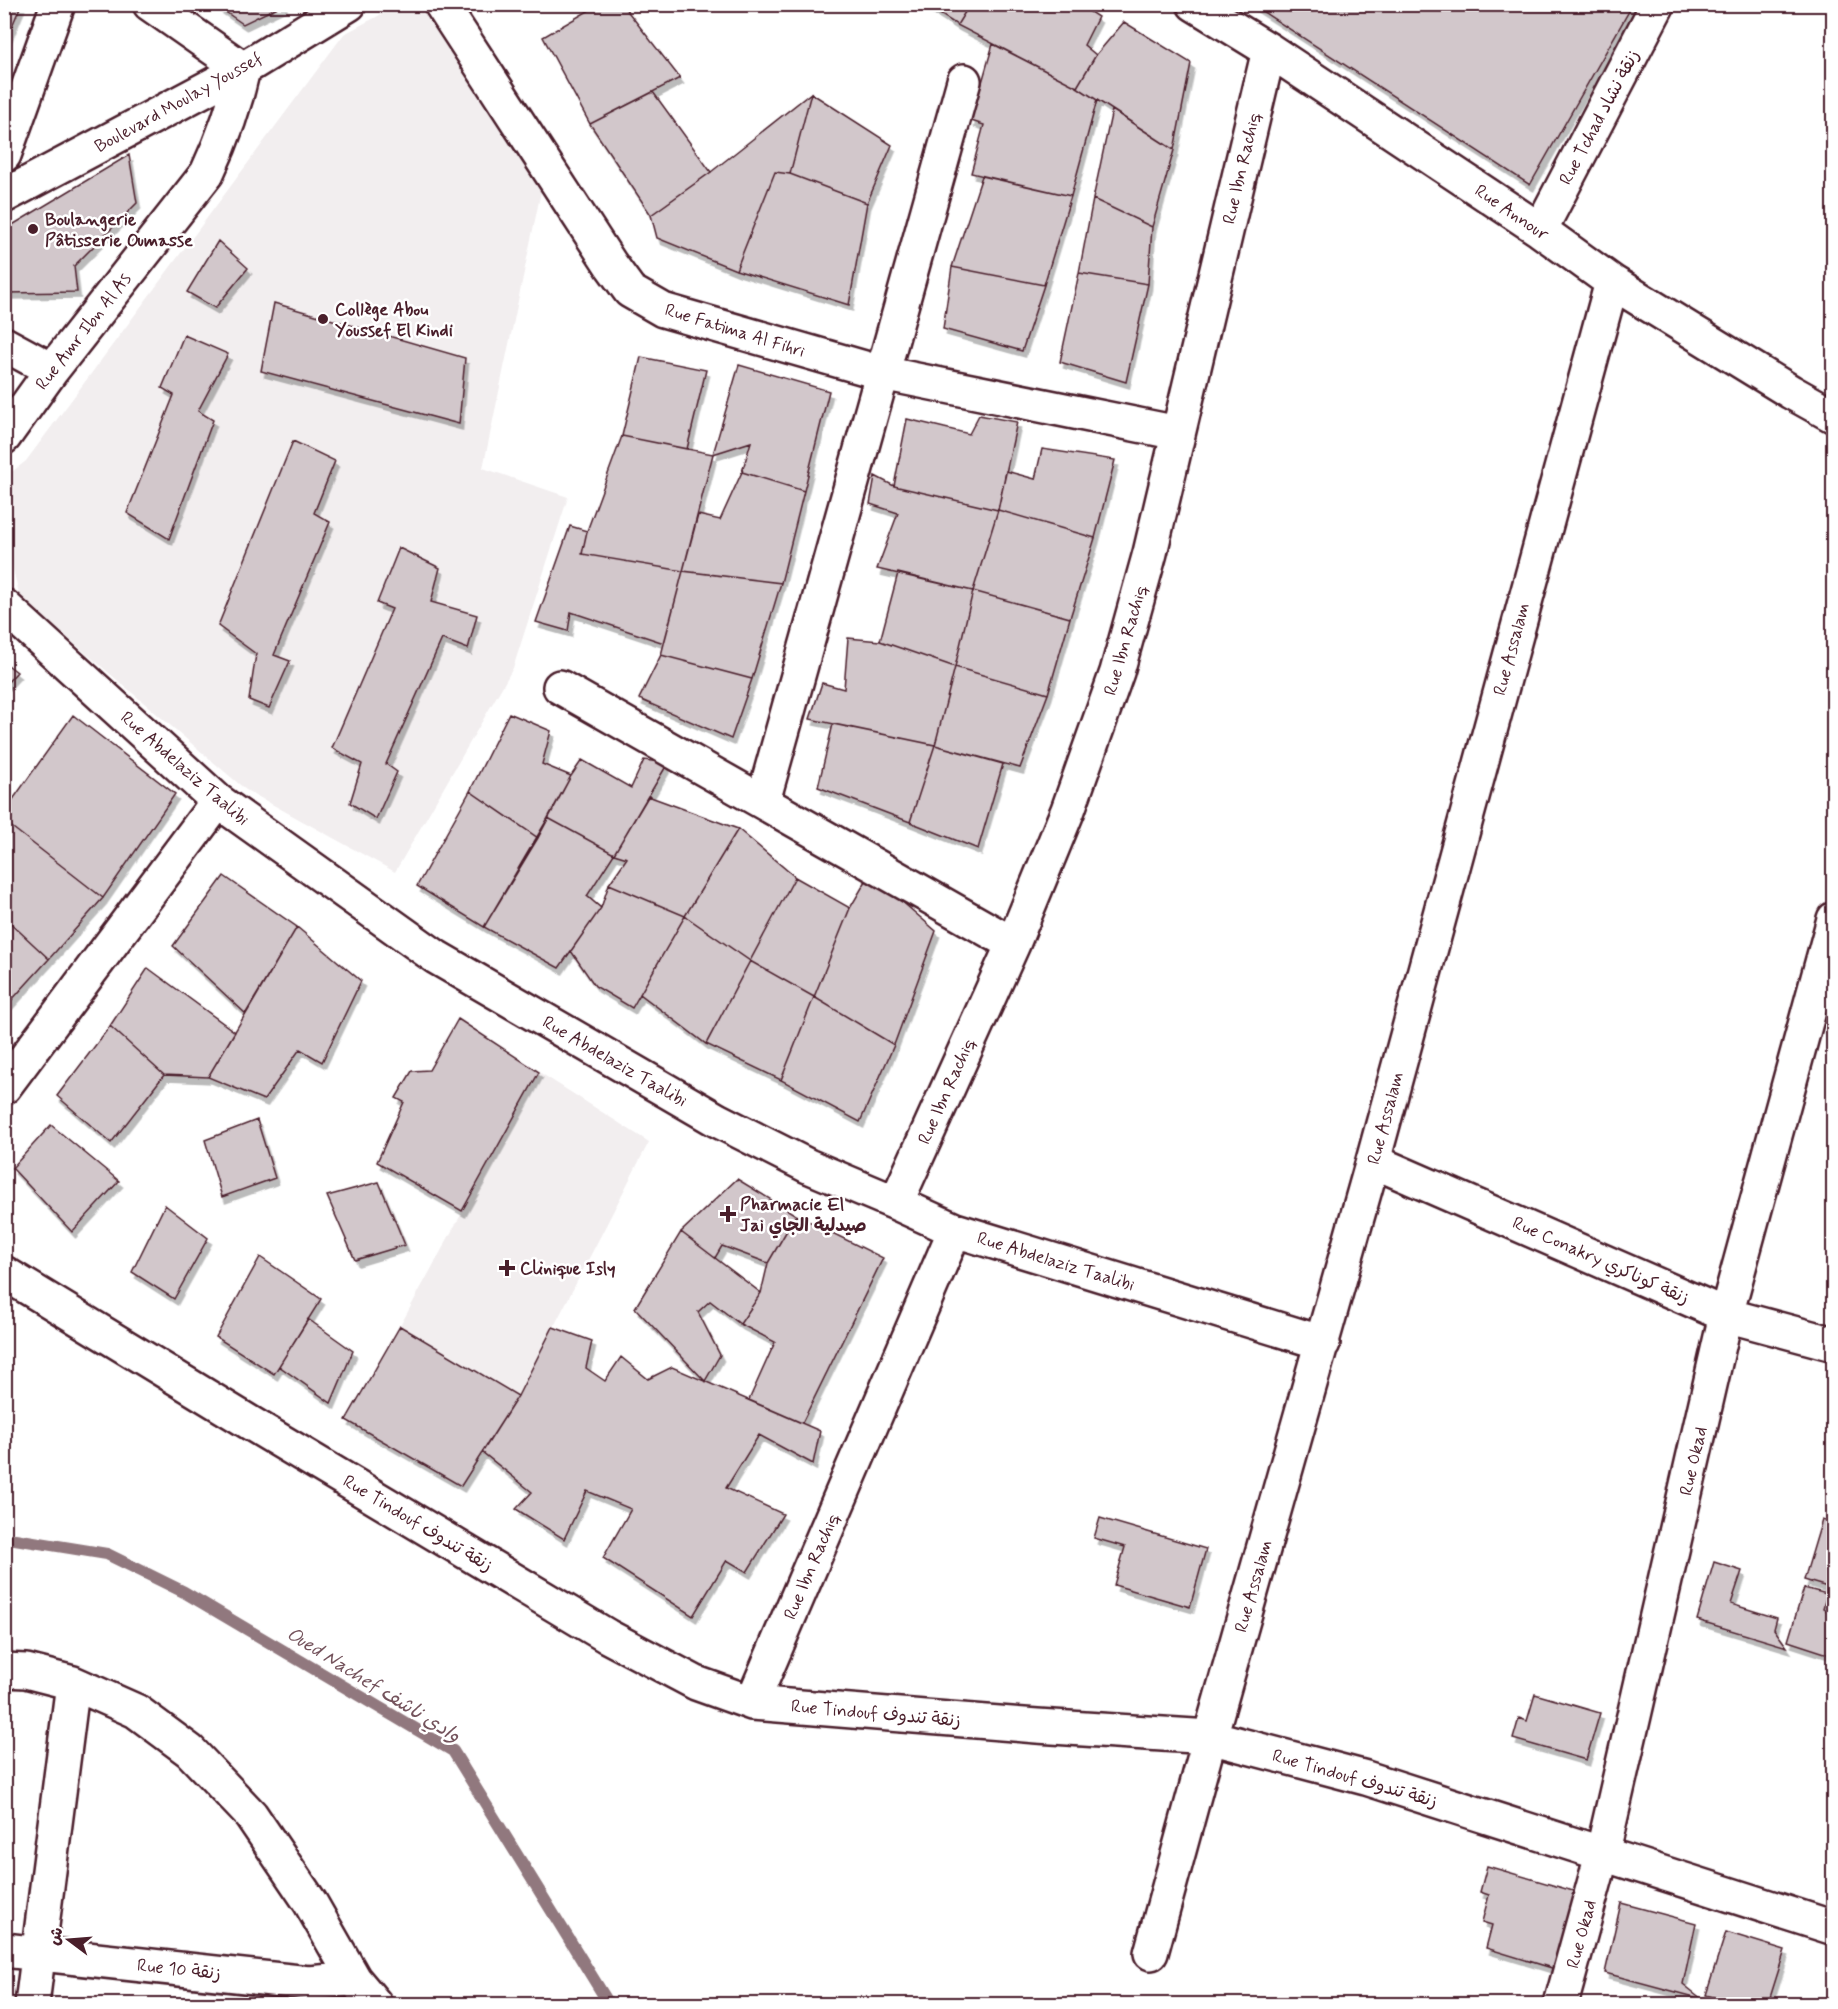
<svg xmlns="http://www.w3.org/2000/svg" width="1838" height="2009" font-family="Mynerve,'Playpen Sans Arabic',sans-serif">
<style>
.built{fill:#f2eeef}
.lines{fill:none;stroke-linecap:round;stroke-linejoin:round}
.stream{stroke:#91787e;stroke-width:12}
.building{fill:#d2c7cb;stroke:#4a1f2b;stroke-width:1.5;filter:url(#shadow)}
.minor-casing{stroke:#4a1f2b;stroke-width:38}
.minor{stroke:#fff;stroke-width:33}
.poi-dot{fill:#4a1f2b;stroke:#fff;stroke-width:2}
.labels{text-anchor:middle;stroke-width:5;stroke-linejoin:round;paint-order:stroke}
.street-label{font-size:18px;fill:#4a1f2b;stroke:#fff}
.poi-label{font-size:18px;font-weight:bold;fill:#4a1f2b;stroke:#fff;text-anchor:start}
.water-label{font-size:20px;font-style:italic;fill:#74535c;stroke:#fff}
</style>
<defs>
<filter id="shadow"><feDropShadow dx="3.5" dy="6" stdDeviation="0" flood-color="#0004"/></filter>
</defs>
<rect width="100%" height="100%" fill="#fff"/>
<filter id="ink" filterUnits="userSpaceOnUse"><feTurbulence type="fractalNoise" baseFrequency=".0167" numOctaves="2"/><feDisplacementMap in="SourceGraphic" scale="12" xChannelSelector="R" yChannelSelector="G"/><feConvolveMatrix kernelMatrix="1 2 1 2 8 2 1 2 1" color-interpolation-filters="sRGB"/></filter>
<g filter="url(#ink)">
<!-- built -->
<path class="built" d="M399,5H418L544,177L483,468L568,497L513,668L395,872L246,790L20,597L5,538L4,478L26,461L344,34Z
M539,1072L649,1142L518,1396L400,1326Z"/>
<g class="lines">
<!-- stream -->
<path class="stream" d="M4,1539H15L107,1554L184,1592L453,1751L609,2004"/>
</g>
<!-- building -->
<path class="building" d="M4,4L21,5L4,45Z
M214,4H284L243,24Z
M600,4H622L680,78L590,124L543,37Z
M924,4H970L957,25Z
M970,4H1078L1098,17L1084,45L1096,55L1077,87L957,25Z
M1251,4H1633L1530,185Z
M1124,22L1191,63L1174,150L1077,87L1096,55Z
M993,44L1077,87L1097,100L1071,196L971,173L984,125L971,121Z
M653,92L711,172L651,215L590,124Z
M811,93L892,145L867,203L790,174Z
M811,93L790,174L775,172L736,270L657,238L651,215L711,172Z
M1112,110L1174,150L1152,227L1093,199Z
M129,155L137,203L74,266L77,292L5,293L4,230Z
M775,172L790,174L867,203L849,305L736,270Z
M982,176L1071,196L1044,285L952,267Z
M1093,199L1152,227L1148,284L1079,273Z
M218,241L248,268L215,308L187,292Z
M952,267L1044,285L1022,351L943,329Z
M1079,273L1148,284L1126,382L1060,362Z
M274,303L465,358L459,424L261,371Z
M184,335L228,354L198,411L213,420L169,539L127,513L174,395L162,388Z
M641,357L706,370L687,449L622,436Z
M739,365L829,391L804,491L742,472L751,442L713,454Z
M979,415L1017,422L998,510L894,486L907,419L969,434Z
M622,436L713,454L683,571L582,554L587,531Z
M293,441L335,461L314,513L330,522L274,655L290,661L269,708L249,700L256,654L218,626Z
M1042,449L1115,460L1095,538L998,510L1006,471L1035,479Z
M742,472L804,491L781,583L683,571L698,515L720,520Z
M875,476L894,486L998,510L973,591L877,569L898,513L870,504Z
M998,510L1095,538L1070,618L973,591Z
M570,526L587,531L582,554L683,571L664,643L571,612L568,631L536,622Z
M399,548L440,568L431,602L477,615L468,649L442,639L386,764L397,772L376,819L350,803L362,764L332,748L392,609L377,603Z
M683,571L781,583L752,679L661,655Z
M898,573L973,591L955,667L880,641Z
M973,591L1070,618L1048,694L955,667Z
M848,638L880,641L955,667L935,745L810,719L822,683L844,689Z
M661,655L752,679L731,739L639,699Z
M4,662L17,672L4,686Z
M955,667L1048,694L1020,768L935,745Z
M509,713L551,731L542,764L571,776L538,838L470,791Z
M73,715L175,794L103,898L4,821V812Z
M833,724L935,745L910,822L818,787Z
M935,745L1003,764L978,849L910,822Z
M582,760L631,788L644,760L668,763L614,854L548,818L571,776Z
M470,791L538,838L484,927L417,886Z
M648,796L738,829L685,916L609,884L627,858L614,854Z
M548,818L614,854L587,896L601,908L559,968L484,927Z
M4,821L103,898L49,959L4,917Z
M738,829L795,877L750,961L685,916Z
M870,874L936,931L894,1045L814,997L850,908Z
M224,876L297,927L246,1014L173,946Z
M795,877L850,908L814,997L750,961Z
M609,884L685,916L632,1008L595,986L571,951L601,908Z
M685,916L750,961L706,1044L640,994Z
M4,917L49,959L9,1003L4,999Z
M297,927L361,981L322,1062L300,1049L264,1100L208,1077Z
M750,961L814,997L781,1080L706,1044Z
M148,968L235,1032L208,1077L164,1075L110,1026Z
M814,997L894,1045L860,1122L781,1080Z
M458,1019L539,1072L462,1211L377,1162L404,1102L396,1098L412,1071L429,1070Z
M110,1026L164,1075L111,1143L57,1096Z
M257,1120L275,1178L222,1197L205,1140Z
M51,1125L119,1181L72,1232L12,1168Z
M737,1179L796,1215L768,1263L722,1246L715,1258L681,1232Z
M379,1182L405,1245L355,1260L327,1196Z
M165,1205L208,1238L174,1299L132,1272Z
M796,1215L883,1258L802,1423L749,1400L775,1342L740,1324L761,1293L768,1263Z
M681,1232L761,1293L740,1324L710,1301L698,1312L720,1355L705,1381L635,1308Z
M260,1257L321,1299L274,1374L216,1337Z
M308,1319L353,1351L331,1403L279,1366Z
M400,1326L518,1396L461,1486L346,1420Z
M553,1327L592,1341L586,1368L605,1381L621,1357L648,1379L672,1367L820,1431L813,1464L759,1435L726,1488L783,1514L747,1572L727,1560L693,1616L603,1558L631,1509L587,1491L564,1539L516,1509L532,1492L482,1452L518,1396Z
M1100,1518L1206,1549L1190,1607L1114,1585L1125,1547L1094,1538Z
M1822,1520L1834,1524V1551L1830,1569L1834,1571V1589L1804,1580Z
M1714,1562L1742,1571L1731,1604L1777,1618L1774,1629L1787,1647L1697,1620Z
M1804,1588L1827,1594L1823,1608L1834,1616V1656L1788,1641Z
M1535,1694L1600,1713L1586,1760L1513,1739L1519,1718L1527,1721Z
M1487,1866L1587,1895L1565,1972L1486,1948L1492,1925L1482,1922L1489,1895L1480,1892Z
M1621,1903L1696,1923L1683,1984L1702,1999L1605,1973Z
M1726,1932L1785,1950L1768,2004H1739L1706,1995Z"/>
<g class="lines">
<!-- minor casing -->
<g class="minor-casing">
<path id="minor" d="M150,4L243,69
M441,4L611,265L630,291L663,310L882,373L1178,433
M1194,4L1269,50L1540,230L1612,282L1791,392L1834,416
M4,155L58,4
M4,196L243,69L349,4
M1540,230L1658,4
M4,344L52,370
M4,437L52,370L207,173C223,139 235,106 243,69
M4,606L218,801L436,957L717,1120L808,1166L896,1203L955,1230L1323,1343
M560,687L1013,944
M763,801L964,81
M4,1087L218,801
M1373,1161L1726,1315L1834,1344
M896,1203L1013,944L1068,810L1117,672L1150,553L1269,50
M4,1273L252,1424L607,1636L696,1683L752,1703L1037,1726L1210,1737L1366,1778L1834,1928
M4,1670L26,1671L73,1683L136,1711L190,1751L251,1815L310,1902L354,1979L375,2004
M752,1703L955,1230
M4,1950L309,1983L354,1979
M1151,1953L1210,1737L1373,1161L1612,282
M32,2004L73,1683
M1561,2004L1602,1855L1726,1315L1834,919"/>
</g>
<!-- minor -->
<use href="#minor" class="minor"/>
</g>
</g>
<!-- markers -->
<g class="poi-dot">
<circle cx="33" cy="229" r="6"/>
<circle cx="323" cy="319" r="6"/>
<path d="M725 1205h6v6h6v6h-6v6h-6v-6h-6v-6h6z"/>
<path d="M504 1259h6v6h6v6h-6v6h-6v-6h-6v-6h6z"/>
</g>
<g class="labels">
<!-- street labels -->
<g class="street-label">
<text transform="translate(178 102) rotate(-29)" y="6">Boulevard Moulay Youssef</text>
<text transform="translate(1599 117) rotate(-62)" y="6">Rue Tchad زنقة نشاد</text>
<text transform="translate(1241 168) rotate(-77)" y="6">Rue Ibn Rachiq</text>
<text transform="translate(1512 212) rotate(34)" y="6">Rue Annour</text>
<text transform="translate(735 330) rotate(17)" y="6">Rue Fatima Al Fihri</text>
<text transform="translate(83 331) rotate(-52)" y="6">Rue Amr Ibn Al As</text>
<text transform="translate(1125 640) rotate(-74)" y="6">Rue Ibn Rachiq</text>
<text transform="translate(1511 649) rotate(-75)" y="6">Rue Assalam</text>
<text transform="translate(185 768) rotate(41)" y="6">Rue Abdelaziz Taalibi</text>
<text transform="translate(615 1061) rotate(30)" y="6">Rue Abdelaziz Taalibi</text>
<text transform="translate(946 1091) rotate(-66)" y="6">Rue Ibn Rachiq</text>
<text transform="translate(1385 1118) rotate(-75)" y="6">Rue Assalam</text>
<text transform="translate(1601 1260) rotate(24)" y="6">Rue Conakry زنقة كوناكري</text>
<text transform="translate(1056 1261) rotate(17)" y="6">Rue Abdelaziz Taalibi</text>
<text transform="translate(1693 1461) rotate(-77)" y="6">Rue Okad</text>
<text transform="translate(418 1523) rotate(31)" y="6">Rue Tindouf زنقة تندوف</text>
<text transform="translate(811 1566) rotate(-67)" y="6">Rue Ibn Rachiq</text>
<text transform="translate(1253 1586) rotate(-74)" y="6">Rue Assalam</text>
<text transform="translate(876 1713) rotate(5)" y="6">Rue Tindouf زنقة تندوف</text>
<text transform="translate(1355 1778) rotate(16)" y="6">Rue Tindouf زنقة تندوف</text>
<text transform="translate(1581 1934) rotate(-75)" y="6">Rue Okad</text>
<text transform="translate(179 1969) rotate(6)" y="6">Rue 10 زنقة</text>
</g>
<!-- poi labels -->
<g class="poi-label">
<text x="45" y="225">Boulangerie<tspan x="45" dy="21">Pâtisserie Oumasse</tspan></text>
<text x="335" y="315">Collège Abou<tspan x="335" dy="21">Youssef El Kindi</tspan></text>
<text x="740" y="1210">Pharmacie El<tspan x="740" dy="21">Jai صيدلية الجاي</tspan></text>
<text x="520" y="1274">Clinique Isly</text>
</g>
<!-- water labels -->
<g class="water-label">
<text transform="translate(374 1684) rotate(32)" y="7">Oued Nachef وادي ناشف</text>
</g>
</g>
<!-- margin -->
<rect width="1838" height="2009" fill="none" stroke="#fff" stroke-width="24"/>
<rect x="12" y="12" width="1814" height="1985" fill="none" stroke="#4a1f2b" stroke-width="2" filter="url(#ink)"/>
<!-- north arrow -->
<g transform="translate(69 1940) rotate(286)" stroke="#ffffff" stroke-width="4.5" paint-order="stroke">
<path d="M0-4.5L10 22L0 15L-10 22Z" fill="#4a1f2b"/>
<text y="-9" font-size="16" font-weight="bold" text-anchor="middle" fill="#4a1f2b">ش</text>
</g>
</svg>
